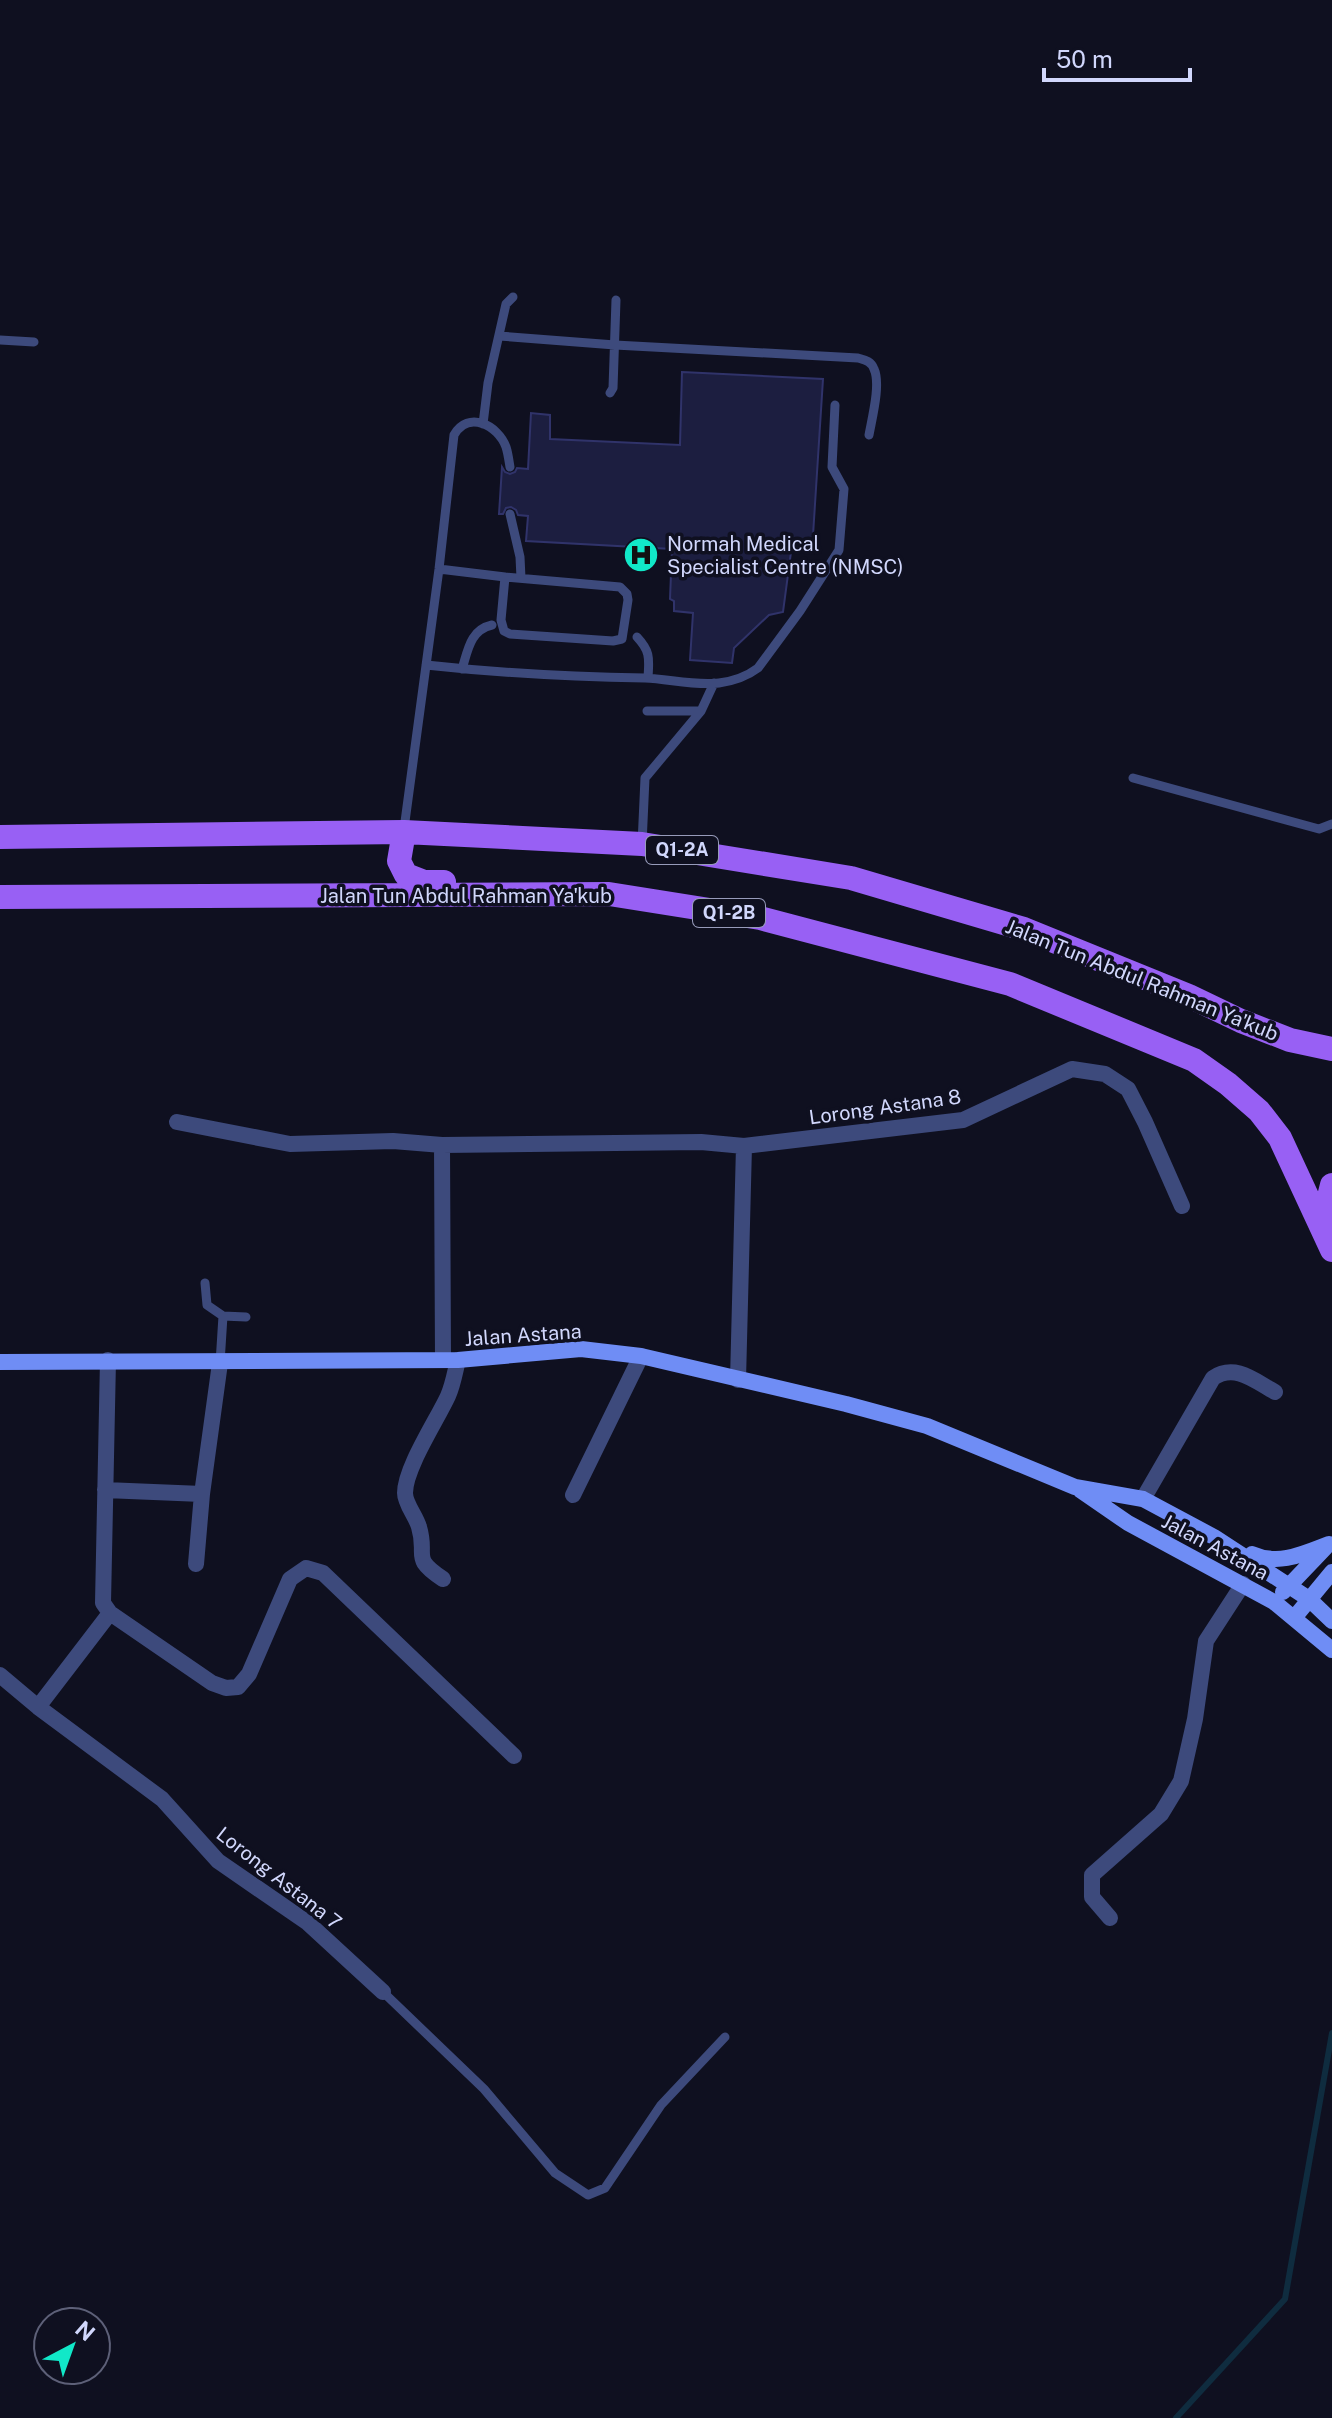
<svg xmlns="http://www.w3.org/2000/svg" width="1332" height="2418" font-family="'Public Sans',sans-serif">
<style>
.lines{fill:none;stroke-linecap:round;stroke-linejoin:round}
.stream{stroke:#0f2c3f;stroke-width:6}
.building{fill:#1c1e40;stroke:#30336a;stroke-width:2}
.lane{stroke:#3d4a7c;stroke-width:9}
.street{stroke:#3d4a7c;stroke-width:16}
.secondary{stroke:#6f8df5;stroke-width:16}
.primary{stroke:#9860f4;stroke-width:24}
.labels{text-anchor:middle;stroke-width:7;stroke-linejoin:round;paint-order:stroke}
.shield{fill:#0f1020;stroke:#979bba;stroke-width:2}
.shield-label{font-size:18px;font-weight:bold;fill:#d1d7fc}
.poi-label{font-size:20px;fill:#d1d7fc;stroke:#0f1020;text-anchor:start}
.street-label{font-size:20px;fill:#d1d7fc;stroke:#0f1020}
</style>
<rect width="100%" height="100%" fill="#0f1020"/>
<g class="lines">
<!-- stream -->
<path class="stream" d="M1176,2418L1285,2299L1332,2033"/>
</g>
<!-- building -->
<path class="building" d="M682,372L823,379L812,551L791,552L783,612L769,615L734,648L732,663L690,660L693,613L674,611V601L670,599L672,549L526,541L528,516L518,515L516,510L511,507L506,508L503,514H499L502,467L505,472L510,474L515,472L517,468L528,469L531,413L550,415V439L680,445Z"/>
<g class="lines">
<!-- lane -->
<path class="lane" d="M499,336L615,345L858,358C865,360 871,361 874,369C881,384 872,418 869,435
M0,340L34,342
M610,393L613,388L616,300
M483,424L488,383L506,304L513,297
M510,514L520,557L521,578
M439,569L505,577
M505,577L620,587L627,594L628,600L622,639L613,641L510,634L504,631L501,620Z
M637,637C651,652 649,659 648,678
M426,665C499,673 572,677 645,678C669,679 695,686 719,683C734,681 746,677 758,668L800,611L839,550L844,489L832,467L835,405
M462,669C468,650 470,630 492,625
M647,711H701
M1133,778L1319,829L1332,824
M404,829L439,569L454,435C468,410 498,425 506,447C508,453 509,461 510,467
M642,844L645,778L701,711L714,683
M205,1283L207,1305L223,1316L220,1363
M223,1316L246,1317
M383,1992L484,2089L555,2173L588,2195L605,2188L661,2105L725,2037"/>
<!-- street -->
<path class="street" d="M177,1122L290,1144L393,1141L442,1145L701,1142L744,1146L963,1120L1072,1069L1105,1074L1128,1089L1145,1122L1182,1206
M442,1145L443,1359
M738,1380L744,1146
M105,1490L202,1494
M573,1495L641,1356
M1143,1499L1213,1378C1235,1363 1255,1381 1275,1392
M196,1564L202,1494L220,1363
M443,1579C410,1557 428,1557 419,1527C416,1516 405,1504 405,1493C405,1468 437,1420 448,1396C453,1385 455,1372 458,1360
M110,1613L212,1683L226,1688L238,1687L249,1674L290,1579L306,1568L323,1573L514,1756
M0,1675L38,1707L110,1613L103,1603L108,1360
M38,1707L162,1799L218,1861L308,1923L383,1992
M1110,1918L1092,1897V1875L1161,1814L1181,1781L1195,1719L1206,1641L1243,1584"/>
<!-- secondary -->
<path class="secondary" d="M0,1362L458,1360L581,1349L641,1356L846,1404L927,1426L1075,1487L1143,1499L1214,1537L1309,1599L1332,1621
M1080,1490L1128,1523L1274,1602L1332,1650
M1252,1554C1279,1566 1303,1554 1329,1544
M1283,1592L1325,1548
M1294,1618L1332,1572"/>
<!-- primary -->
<path class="primary" d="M404,832L399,861L406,875L424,882H444
M0,837L404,832L642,844L851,878L1024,929L1189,996L1241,1021L1290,1040L1332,1049
M0,897L609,894L760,918L1010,984L1194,1060L1228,1084L1259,1111L1280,1138L1332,1250
M1329,1234V1197L1332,1185"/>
</g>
<!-- icons -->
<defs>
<g id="hospital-disc" transform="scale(1.8)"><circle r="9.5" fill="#11e8c8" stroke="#0f1020"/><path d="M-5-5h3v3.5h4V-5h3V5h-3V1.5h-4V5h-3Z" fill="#111"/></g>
</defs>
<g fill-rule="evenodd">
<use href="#hospital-disc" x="641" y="555"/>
</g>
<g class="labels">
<!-- shield labels -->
<g class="shield">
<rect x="646" y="836" width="72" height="28" rx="6"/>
<rect x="693" y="899" width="72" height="28" rx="6"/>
</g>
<g class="shield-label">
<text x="682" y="856">Q1-2A</text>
<text x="729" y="919">Q1-2B</text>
</g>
<!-- poi labels -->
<g class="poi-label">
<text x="667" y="551">Normah Medical<tspan x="667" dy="23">Specialist Centre (NMSC)</tspan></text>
</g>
<!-- street labels -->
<g class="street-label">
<text x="466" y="903">Jalan Tun Abdul Rahman Ya'kub</text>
<text transform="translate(1142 980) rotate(22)" y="7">Jalan Tun Abdul Rahman Ya'kub</text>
<text transform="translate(885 1107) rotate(-8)" y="7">Lorong Astana 8</text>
<text transform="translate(523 1335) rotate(-4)" y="7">Jalan Astana</text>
<text transform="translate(1215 1547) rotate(28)" y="7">Jalan Astana</text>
<text transform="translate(279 1878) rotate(38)" y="7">Lorong Astana 7</text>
</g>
</g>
<!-- north arrow -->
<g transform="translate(72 2346) rotate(41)"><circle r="38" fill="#0f1020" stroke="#5d6078" stroke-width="2"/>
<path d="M0-6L14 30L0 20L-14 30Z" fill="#11e8c8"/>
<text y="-12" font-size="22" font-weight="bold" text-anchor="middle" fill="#d1d7fc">N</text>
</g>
<!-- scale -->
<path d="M1044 68v12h146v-12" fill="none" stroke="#d1d7fc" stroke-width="4"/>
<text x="1056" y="68" font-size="24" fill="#d1d7fc" stroke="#0f1020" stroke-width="6" paint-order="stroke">50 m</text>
</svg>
